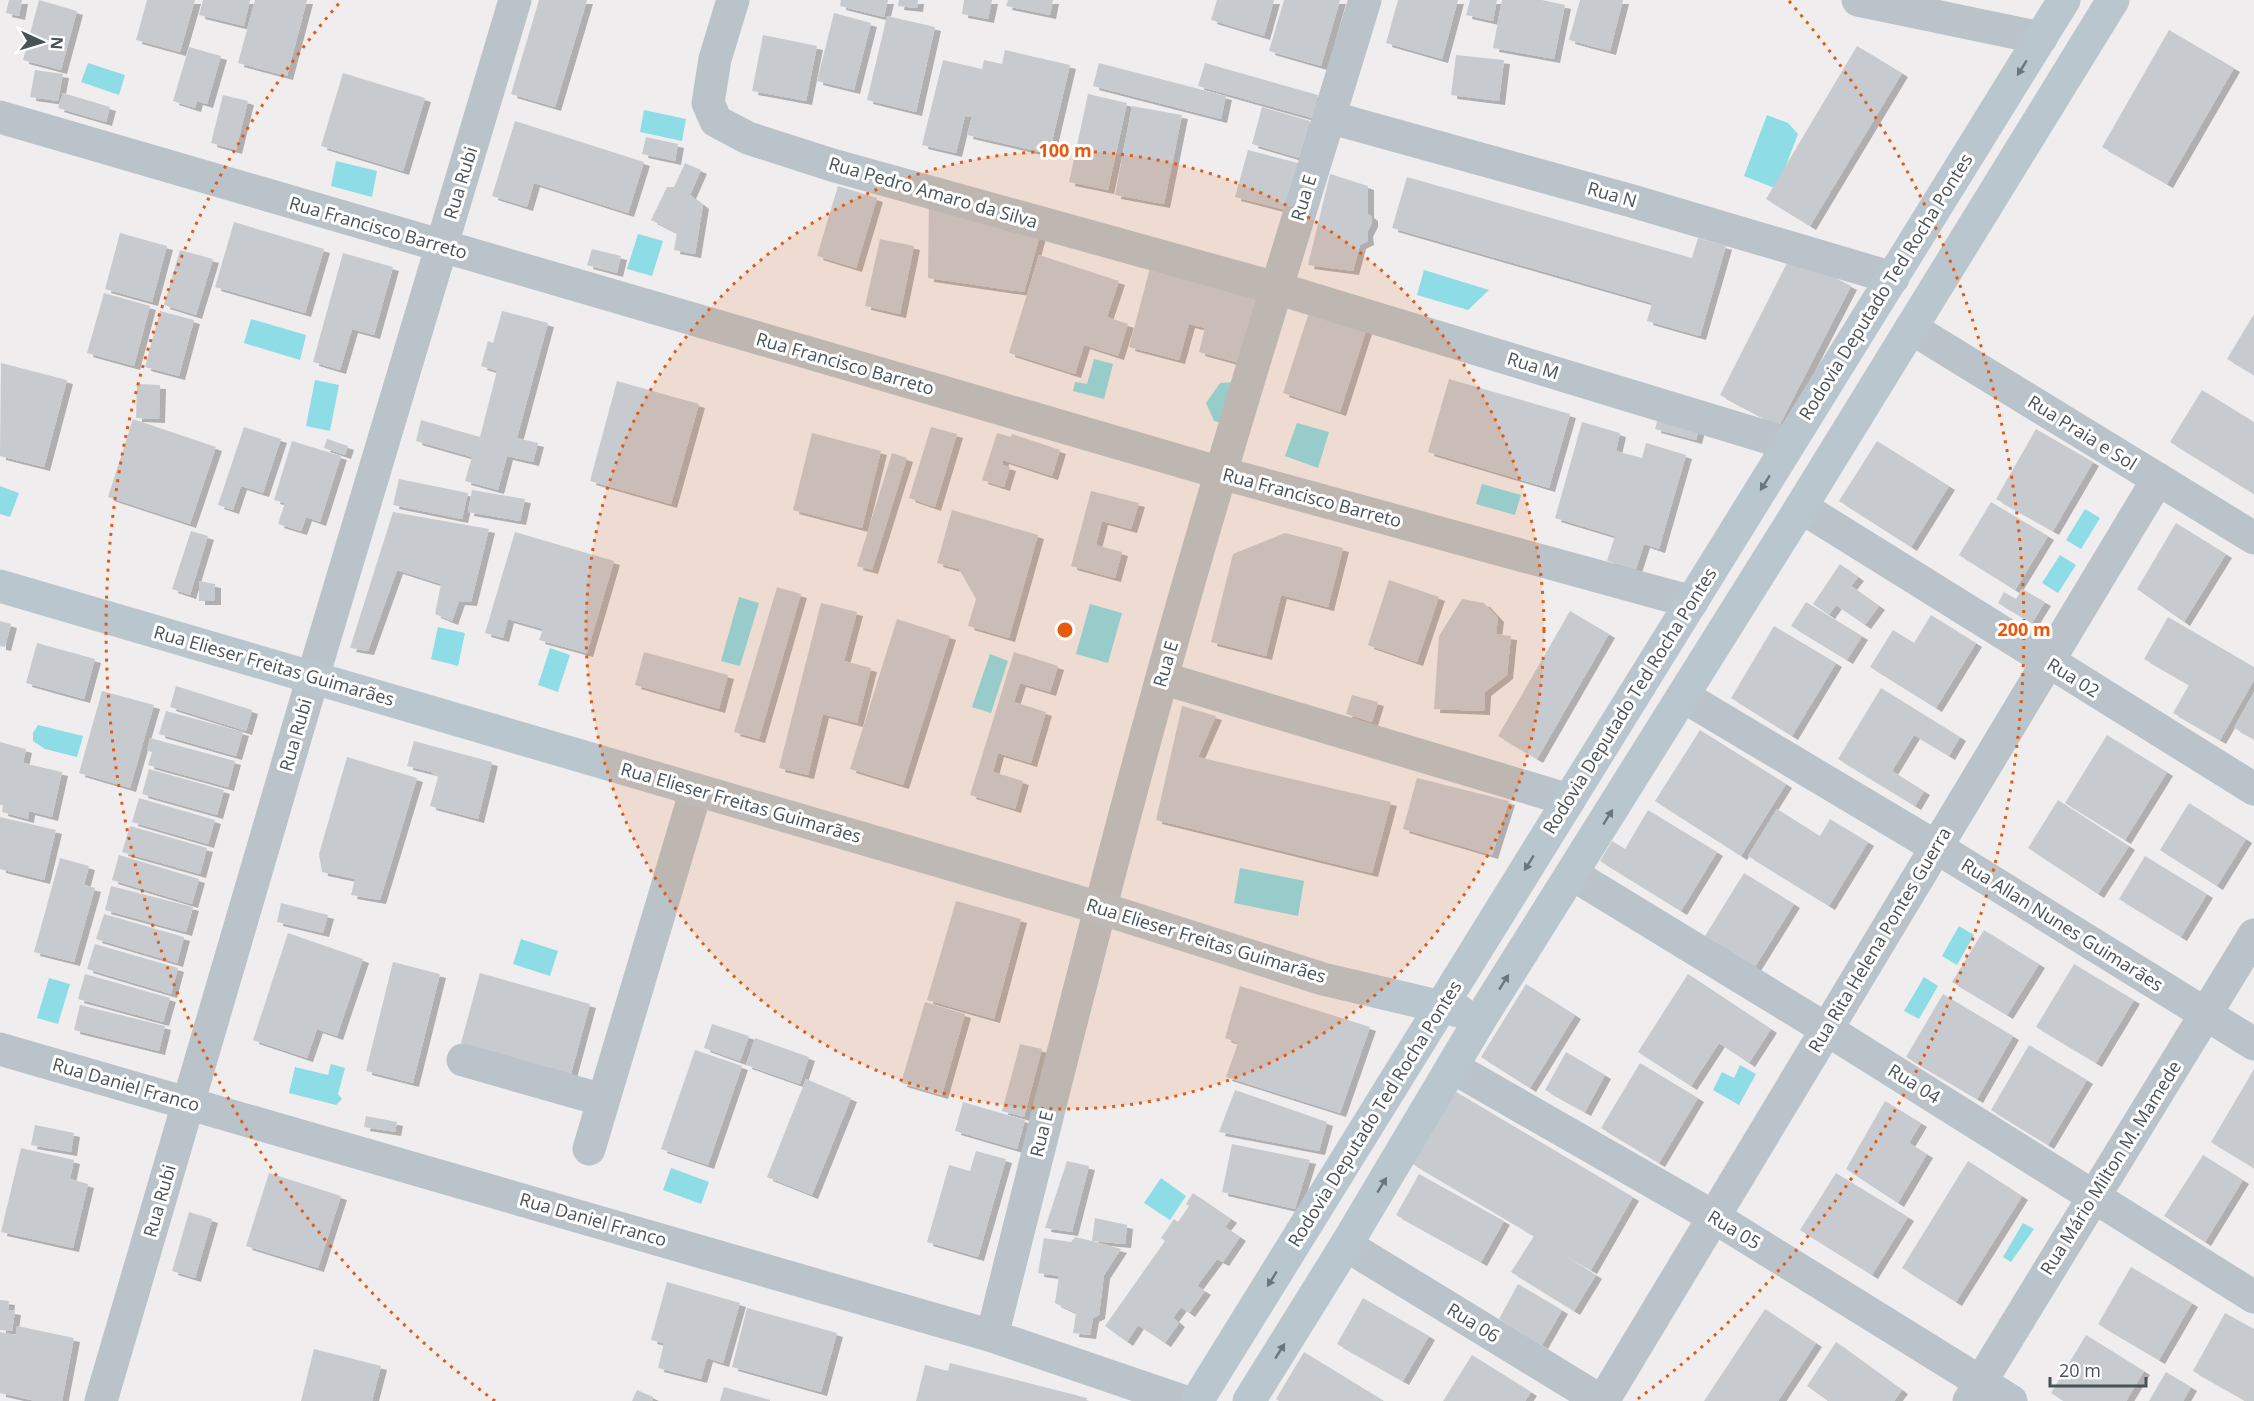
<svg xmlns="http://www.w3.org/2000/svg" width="2254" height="1401" font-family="'Open Sans',sans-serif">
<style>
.water{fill:#8ddce6}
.building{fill:#c7cbd0;filter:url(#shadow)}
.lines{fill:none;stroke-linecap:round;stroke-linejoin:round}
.street{stroke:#b9c3c9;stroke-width:33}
.secondary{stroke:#bac6ce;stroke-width:33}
.oneway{fill:#6a757c}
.ring{fill:none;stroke:#e8590c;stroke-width:3;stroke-dasharray:3 6}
.labels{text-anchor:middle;stroke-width:6;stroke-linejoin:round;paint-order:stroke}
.street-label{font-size:18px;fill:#475259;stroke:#fff}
.centre{fill:#e8590c;stroke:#fff;stroke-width:3}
.ring-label{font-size:18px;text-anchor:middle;font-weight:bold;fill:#e8590c;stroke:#fff;stroke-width:6;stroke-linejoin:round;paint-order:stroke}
</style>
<defs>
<filter id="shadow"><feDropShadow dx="6" dy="4" stdDeviation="0" flood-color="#0004"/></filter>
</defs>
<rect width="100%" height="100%" fill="#f0edee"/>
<!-- water -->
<path class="water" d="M88,63L125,75L119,95L81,82Z
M644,110L686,119L682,141L640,132Z
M1767,115L1788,123L1798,134L1777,189L1744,176Z
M336,161L377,171L372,197L331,186Z
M638,234L663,241L652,276L627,269Z
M1424,270L1489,290L1468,310L1417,295Z
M251,319L306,335L300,360L244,343Z
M1094,359L1113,364L1104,399L1073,391L1075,382L1087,384Z
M315,380L339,385L330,431L306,426Z
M1238,382L1230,425L1214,421L1206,403L1220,383Z
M1297,423L1329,432L1318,468L1285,456Z
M1482,484L1521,495L1515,515L1476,504Z
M0,486L19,493L10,517L0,514Z
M2085,509L2100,518L2081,549L2066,540Z
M2060,555L2076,565L2058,593L2042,583Z
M739,597L759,603L740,666L721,661Z
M1090,604L1122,613L1108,663L1076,654Z
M438,627L465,633L458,666L431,659Z
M550,648L570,655L558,692L538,685Z
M990,654L1008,661L991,713L972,707Z
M38,725L83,736L77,757L45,749L33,741V733Z
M1240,868L1304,881L1298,916L1234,903Z
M1959,926L1974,935L1957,965L1942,956Z
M521,939L558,951L550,976L513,964Z
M1924,977L1938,986L1919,1019L1904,1011Z
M49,978L70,984L58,1024L37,1018Z
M331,1064L345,1068L338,1094L342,1099L336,1105L289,1093L295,1067L328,1075Z
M1740,1065L1756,1074L1739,1105L1713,1090L1722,1072L1734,1078Z
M671,1168L709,1182L701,1204L663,1190Z
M1161,1178L1186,1196L1170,1220L1144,1203Z
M2023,1223L2034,1229L2011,1262L2003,1257Z"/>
<!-- building -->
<path class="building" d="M9,0H22L19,16L6,13Z
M39,0L77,11L61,70L23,60Z
M147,0H195L180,52L136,40Z
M203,0H250L244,26L199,15Z
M255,0H307L287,76L238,63Z
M539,0H587L555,107L511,94Z
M841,0H888L884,17L840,6Z
M899,0H918L917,8L898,6Z
M964,0H992L988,19L962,14Z
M1008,0H1053L1050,15L1006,6Z
M1217,0H1274L1264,36L1211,20Z
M1284,0H1340L1321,66L1269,51Z
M1398,0H1458L1442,59L1386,43Z
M1470,0H1497L1493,21L1466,15Z
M1502,0H1542L1565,5L1554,59L1493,48Z
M1580,0H1623L1610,51L1569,40Z
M834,13L871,23L854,90L817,81Z
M887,16L935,27L916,112L867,100Z
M2169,30L2234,68L2167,184L2102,147Z
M763,35L817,46L806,101L752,91Z
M1857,46L1902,73L1810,226L1766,199Z
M189,47L221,56L207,104L197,101L195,108L173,101Z
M1005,50L1070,65L1049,154L967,135L972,117L965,116L956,153L922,145L943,60L982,69L984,60L1002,64Z
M1456,55L1504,60L1499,101L1451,95Z
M1099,63L1226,96L1221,119L1093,86Z
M1205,63L1318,95L1312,118L1198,86Z
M35,70L63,74L58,101L30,97Z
M343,73L425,98L403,171L321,146Z
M63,93L110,107L106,122L58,108Z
M1088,94L1127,103L1108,190L1069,182Z
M223,95L248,101L236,150L211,143Z
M1132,106L1182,115L1164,204L1115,195Z
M1262,107L1310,121L1299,158L1252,144Z
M515,121L644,162L628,213L534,183L527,207L492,196Z
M646,137L678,144L675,161L642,154Z
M1248,150L1298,163L1286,210L1235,197Z
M685,163L701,170L690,195L703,205L695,254L674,250L677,233L651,220L667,187H674Z
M1330,174L1368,186V214L1372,217V223L1367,233L1368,241L1360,245L1353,271L1308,265Z
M1407,177L1692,258L1698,238L1726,246L1700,336L1647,321L1652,303L1392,228Z
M838,186L877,198L856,268L817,256Z
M929,197L1040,235L1024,292L928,278Z
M234,222L324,249L305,313L215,287Z
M120,233L167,246L152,302L105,289Z
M880,239L914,246L900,314L865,306Z
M592,249L621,256L617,273L587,265Z
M180,250L213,259L196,315L164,305Z
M343,253L393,267L374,335L352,329L340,370L313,362Z
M1039,255L1119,281L1107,317L1128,324L1118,356L1084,345L1075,374L1009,353Z
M1791,255L1851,286L1779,426L1720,395Z
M1150,268L1261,297L1243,364L1199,352L1205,328L1189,324L1179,360L1129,347Z
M104,293L150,306L134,366L87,353Z
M1311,306L1368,324L1340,412L1283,393Z
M160,311L194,320L179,376L145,367Z
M502,311L548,323L517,438L538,443L533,462L507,456L498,490L465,481L472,457L416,441L421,420L480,437L497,371L481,366L488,341L493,343Z
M2254,314V375L2227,359Z
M1,363L67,380L44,467L0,456Z
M1449,379L1570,414L1549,488L1428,452Z
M617,381L699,404L671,504L590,481Z
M137,384L160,385L159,419L136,418Z
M2202,390L2254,422V494L2170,442Z
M1659,414L1700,424L1696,440L1655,429Z
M133,419L216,447L190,524L108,497Z
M1582,422L1620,433L1616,451L1642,458L1646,443L1686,455L1659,549L1644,544L1636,569L1607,561L1615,536L1555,518Z
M244,427L281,439L263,493L241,486L233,510L218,505Z
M931,427L957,434L935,507L909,498Z
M2036,429L2093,462L2053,531L1996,499Z
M812,433L881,451L862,528L793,510Z
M997,433L1011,437L1012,434L1060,450L1052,476L1003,460L1002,465L1010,467L1004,487L982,480Z
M327,439L348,446L345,455L324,448Z
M292,441L341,456L320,522L306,517L301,531L278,524L285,503L274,500Z
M1877,441L1949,486L1911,547L1839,501Z
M892,453L907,458L872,570L857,566Z
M399,479L468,493L462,519L393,505Z
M472,490L525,499L520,521L468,512Z
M1091,491L1139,503L1131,529L1102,521L1096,545L1122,552L1115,578L1071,566Z
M1991,502L2048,536L2015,590L1959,555Z
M952,510L1038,535L1009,638L968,626L976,599L959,569L937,563Z
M393,512L489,529L471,602L459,601L452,621L435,614L441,584L397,570L368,651L350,648Z
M2176,523L2226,554L2184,622L2137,589Z
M191,531L208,536L190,595L172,589Z
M515,532L614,561L587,653L539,640L543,629L508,619L503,638L485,633Z
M1285,533L1343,548L1328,607L1281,595L1266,656L1211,642L1233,554Z
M1840,564L1858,577L1851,586L1879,606L1865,625L1836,605L1829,615L1813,604Z
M1389,580L1439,597L1417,662L1368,645Z
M199,581L215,584V601H199Z
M777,587L801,594L759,739L734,732Z
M2022,589L2045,602L2032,623L1998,603L2004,592L2016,599Z
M1462,599L1484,603L1498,618L1496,634L1511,636L1507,675L1485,692L1484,711L1434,709L1439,636Z
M1806,602L1862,636L1847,660L1791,626Z
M821,603L857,612L844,661L871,668L857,723L823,714L808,775L779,768Z
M1570,611L1609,634L1537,759L1498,736Z
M1931,615L1976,643L1936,708L1870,667L1893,630L1914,643Z
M2168,617L2254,667V680L2220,740L2173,713L2189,685L2144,659Z
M897,619L950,636L903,785L850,769Z
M0,621L11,624L5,647L0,646Z
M1774,626L1836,663L1792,736L1731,698Z
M37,643L95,659L84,699L26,683Z
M644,652L728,675L719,709L635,685Z
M1014,652L1058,666L1050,692L1020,683L1014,702L1046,712L1031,763L998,753L993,772L1023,781L1015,809L970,795Z
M176,686L252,710L246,731L170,707Z
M1881,688L1960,737L1949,756L1914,735L1892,771L1924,791L1915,806L1838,759Z
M102,691L154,705L130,788L79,773Z
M2254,692V739L2234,728Z
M1352,695L1378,702L1372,722L1346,714Z
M1182,706L1216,716L1198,757L1391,802L1372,873L1156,820Z
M166,711L243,732L236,756L159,734Z
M1700,730L1786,784L1741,856L1655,801Z
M2107,735L2167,772L2125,840L2065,803Z
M150,738L235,761L228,787L148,765L152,752L147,751Z
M414,741L492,762L478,819L430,806L438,777L431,772L407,766Z
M0,742L26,749L23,763L62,772L52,817L29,811L28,819L2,812L3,805H0Z
M347,757L417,778L380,900L351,895L355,879L322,872L319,854Z
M149,769L224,790L217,815L142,794Z
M1417,778L1509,801L1492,855L1403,829Z
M139,798L215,820L208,844L132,822Z
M2058,800L2129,846L2098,894L2028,848Z
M2189,803L2246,839L2217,886L2160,850Z
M1777,809L1820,836L1830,819L1868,842L1829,906L1748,856Z
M1648,810L1717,852L1681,911L1600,861L1612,841L1625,849Z
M0,817L56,830L44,880L0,869Z
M130,826L207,848L200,874L122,852Z
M119,855L199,879L192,904L112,880Z
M2145,856L2207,894L2181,937L2119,899Z
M60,858L89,866L84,885L95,888L74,962L34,952Z
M1744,873L1794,904L1755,967L1705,936Z
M111,886L193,907L186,932L105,910Z
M956,901L1021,919L994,1019L927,1000Z
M281,903L328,915L323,933L277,922Z
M104,914L184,937L177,963L96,939Z
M1984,930L2039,964L2007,1015L1952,982Z
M288,933L363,959L337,1036L317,1029L307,1058L253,1040Z
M95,944L178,968L171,994L87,969Z
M393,962L440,974L413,1083L366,1071Z
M2074,964L2134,1000L2096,1063L2036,1027Z
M480,973L590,1004L571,1074L461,1043Z
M85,974L170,998L163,1022L78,999Z
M1688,974L1771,1029L1749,1063L1719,1043L1691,1086L1638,1052Z
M1526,984L1575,1015L1530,1088L1481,1057Z
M1240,986L1370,1027L1340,1113L1226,1077L1238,1043L1225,1038Z
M1943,994L2013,1036L1977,1099L1906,1057Z
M925,1002L965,1014L942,1095L901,1083Z
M80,1005L165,1026L159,1051L74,1030Z
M712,1024L749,1036L740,1061L704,1048Z
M755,1038L809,1057L800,1084L746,1065Z
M1020,1044L1042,1049L1024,1117L1002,1111Z
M2029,1045L2087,1080L2048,1145L1991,1110Z
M695,1050L742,1066L708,1165L661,1149Z
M1566,1052L1605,1075L1585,1112L1545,1090Z
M1640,1063L1698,1098L1659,1163L1601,1128Z
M2254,1069V1168L2211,1142Z
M806,1079L851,1098L812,1195L767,1177Z
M1235,1090L1327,1122L1319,1151L1219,1132Z
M1453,1090L1633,1197L1591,1270L1559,1252L1596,1275L1574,1311L1511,1272L1534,1236L1411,1163Z
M1885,1101L1921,1123L1909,1143L1927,1154L1898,1203L1846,1169Z
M963,1102L1025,1120L1017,1149L955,1131Z
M366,1116L397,1122L395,1132L364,1127Z
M35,1125L74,1133L71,1152L31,1145Z
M1232,1144L1310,1160L1295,1209L1222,1192Z
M21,1148L74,1160L70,1179L88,1184L73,1248L1,1232Z
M976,1151L1006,1159L978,1257L927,1242L949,1165L970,1171Z
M2203,1155L2243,1180L2205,1242L2164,1216Z
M1067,1161L1089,1166L1072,1232L1045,1228Z
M1968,1161L2022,1196L1956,1302L1902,1268Z
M269,1173L341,1196L318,1268L246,1246Z
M1836,1173L1908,1217L1872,1275L1800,1230Z
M1419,1174L1504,1221L1481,1262L1396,1215Z
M1193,1193L1231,1219L1225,1227L1240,1237L1223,1262L1217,1259L1197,1286L1205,1291L1189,1313L1181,1307L1173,1318L1179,1323L1165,1343L1138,1325L1127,1342L1105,1326L1165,1241L1161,1238L1174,1219L1178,1222L1189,1206L1186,1204Z
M189,1212L212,1219L195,1278L172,1271Z
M1095,1218L1127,1225L1125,1244L1092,1241L1121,1249L1104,1275L1099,1315L1093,1318L1090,1335L1073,1333L1076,1313L1055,1303L1059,1276L1038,1273L1044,1238L1071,1242L1075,1237L1092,1241Z
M2131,1267L2192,1303L2159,1360L2098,1324Z
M667,1282L740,1303L723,1363L707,1358L701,1379L658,1368L664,1343L651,1340Z
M1518,1284L1562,1310L1542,1345L1499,1319Z
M1363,1298L1429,1336L1403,1381L1337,1344Z
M0,1300L9,1301L8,1310L15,1311L12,1331L0,1330Z
M747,1308L837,1333L821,1392L732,1367Z
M1765,1309L1816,1343L1778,1401H1704Z
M2225,1313L2254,1329V1401H2246L2193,1371Z
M17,1326L74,1338L62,1401H36L0,1393V1332L16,1335Z
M2086,1335L2144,1371L2126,1401H2064L2051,1393Z
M1836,1342L1902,1390L1894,1401H1828L1807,1386Z
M314,1349L381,1366L372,1401H301Z
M1304,1352L1384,1401H1279L1276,1399Z
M1472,1355L1531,1392L1525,1401H1443Z
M950,1363L1087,1398L1086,1401H916L925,1365L948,1371Z
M2166,1372L2191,1387L2183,1401H2149Z
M724,1387L770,1400V1401H720Z
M637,1390L653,1397L652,1401H632Z"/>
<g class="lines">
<!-- street -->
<path class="street" d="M733,0L715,59L708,103L716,121L748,138L832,165L1276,288L1789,444
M1858,0L2041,38
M0,117L1221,473L1692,602
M1329,117L1632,201L1893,278
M1911,328L2254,538
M1801,507L2254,789
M1162,678L1569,800
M1683,696L1936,847L2254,1044
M1572,874L1826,1029L2254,1297
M0,1049L992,1336L1183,1401
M463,1060L603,1100
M1452,1067L1714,1217L2011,1401
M589,1149L696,790
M1346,1245L1601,1401
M992,1336C1047,1117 1101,899 1161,681C1224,453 1296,227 1365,0
M101,1401L313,677L515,0
M1603,1401L2158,479
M1969,1401L2254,935"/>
<!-- secondary -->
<path class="secondary" d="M0,586L1100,908L1323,979L1459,1011
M1197,1401L2064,0
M1249,1401L1346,1245L1481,1018L1801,507L2113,0"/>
</g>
<!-- one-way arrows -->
<defs><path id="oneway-solid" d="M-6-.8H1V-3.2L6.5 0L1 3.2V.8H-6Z" transform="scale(1.5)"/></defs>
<g class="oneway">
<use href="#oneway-solid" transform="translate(2022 68) rotate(122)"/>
<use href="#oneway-solid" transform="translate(1765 483) rotate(122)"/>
<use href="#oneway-solid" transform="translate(1608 817) rotate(-58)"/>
<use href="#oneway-solid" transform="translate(1529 863) rotate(122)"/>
<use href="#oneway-solid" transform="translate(1504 982) rotate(-58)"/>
<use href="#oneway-solid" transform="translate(1382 1185) rotate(-59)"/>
<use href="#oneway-solid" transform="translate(1272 1279) rotate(122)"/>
<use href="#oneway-solid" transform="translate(1280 1351) rotate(-58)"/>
</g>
<!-- distance rings -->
<circle cx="1065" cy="630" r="479" fill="#e8590c" fill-opacity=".12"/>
<g class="ring">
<circle cx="1065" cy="630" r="479"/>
<path d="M495 1401A959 959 0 0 1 341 1M1789 1A959 959 0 0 1 1635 1401"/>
</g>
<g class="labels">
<!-- street labels -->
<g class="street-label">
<text transform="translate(461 183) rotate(-73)" y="6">Rua Rubi</text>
<text transform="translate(933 193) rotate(16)" y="6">Rua Pedro Amaro da Silva</text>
<text transform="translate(1612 195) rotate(16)" y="6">Rua N</text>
<text transform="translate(1304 198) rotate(-73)" y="6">Rua E</text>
<text transform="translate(378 228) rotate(16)" y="6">Rua Francisco Barreto</text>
<text transform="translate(1886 287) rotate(-58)" y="6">Rodovia Deputado Ted Rocha Pontes</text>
<text transform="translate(845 364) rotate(16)" y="6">Rua Francisco Barreto</text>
<text transform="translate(1533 366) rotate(17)" y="6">Rua M</text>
<text transform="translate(2082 433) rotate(32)" y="6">Rua Praia e Sol</text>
<text transform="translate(1312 498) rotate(15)" y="6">Rua Francisco Barreto</text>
<text transform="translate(1166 664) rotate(-74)" y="6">Rua E</text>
<text transform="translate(274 666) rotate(16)" y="6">Rua Elieser Freitas Guimarães</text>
<text transform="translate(2073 678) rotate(32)" y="6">Rua 02</text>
<text transform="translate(1630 701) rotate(-58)" y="6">Rodovia Deputado Ted Rocha Pontes</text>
<text transform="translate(296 735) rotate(-74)" y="6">Rua Rubi</text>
<text transform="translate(741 803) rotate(16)" y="6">Rua Elieser Freitas Guimarães</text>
<text transform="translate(2062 925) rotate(32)" y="6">Rua Allan Nunes Guimarães</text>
<text transform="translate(1880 940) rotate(-59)" y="6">Rua Rita Helena Pontes Guerra</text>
<text transform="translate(1206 941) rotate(17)" y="6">Rua Elieser Freitas Guimarães</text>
<text transform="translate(1914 1084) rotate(32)" y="6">Rua 04</text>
<text transform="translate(126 1085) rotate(16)" y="6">Rua Daniel Franco</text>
<text transform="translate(1375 1114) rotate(-58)" y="6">Rodovia Deputado Ted Rocha Pontes</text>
<text transform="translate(1042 1134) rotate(-76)" y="6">Rua E</text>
<text transform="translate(2111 1168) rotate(-58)" y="6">Rua Mário Milton M. Mamede</text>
<text transform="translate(160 1201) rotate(-74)" y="6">Rua Rubi</text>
<text transform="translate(593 1220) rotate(16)" y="6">Rua Daniel Franco</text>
<text transform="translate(1734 1230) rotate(31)" y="6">Rua 05</text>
<text transform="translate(1473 1323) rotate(32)" y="6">Rua 06</text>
</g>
</g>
<circle cx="1065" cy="630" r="9" class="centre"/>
<g class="ring-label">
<text x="1065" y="157">100 m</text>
<text x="2024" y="636">200 m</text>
</g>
<!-- north arrow -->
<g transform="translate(42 42) rotate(94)" stroke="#ffffff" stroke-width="4.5" paint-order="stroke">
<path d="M0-4.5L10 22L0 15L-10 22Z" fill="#475259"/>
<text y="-9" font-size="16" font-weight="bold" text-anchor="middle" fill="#475259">N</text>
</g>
<!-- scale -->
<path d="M2050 1377v9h96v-9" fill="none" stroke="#475259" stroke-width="3"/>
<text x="2059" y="1377" font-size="18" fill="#475259" stroke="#ffffff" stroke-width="4.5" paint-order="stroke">20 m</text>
</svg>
